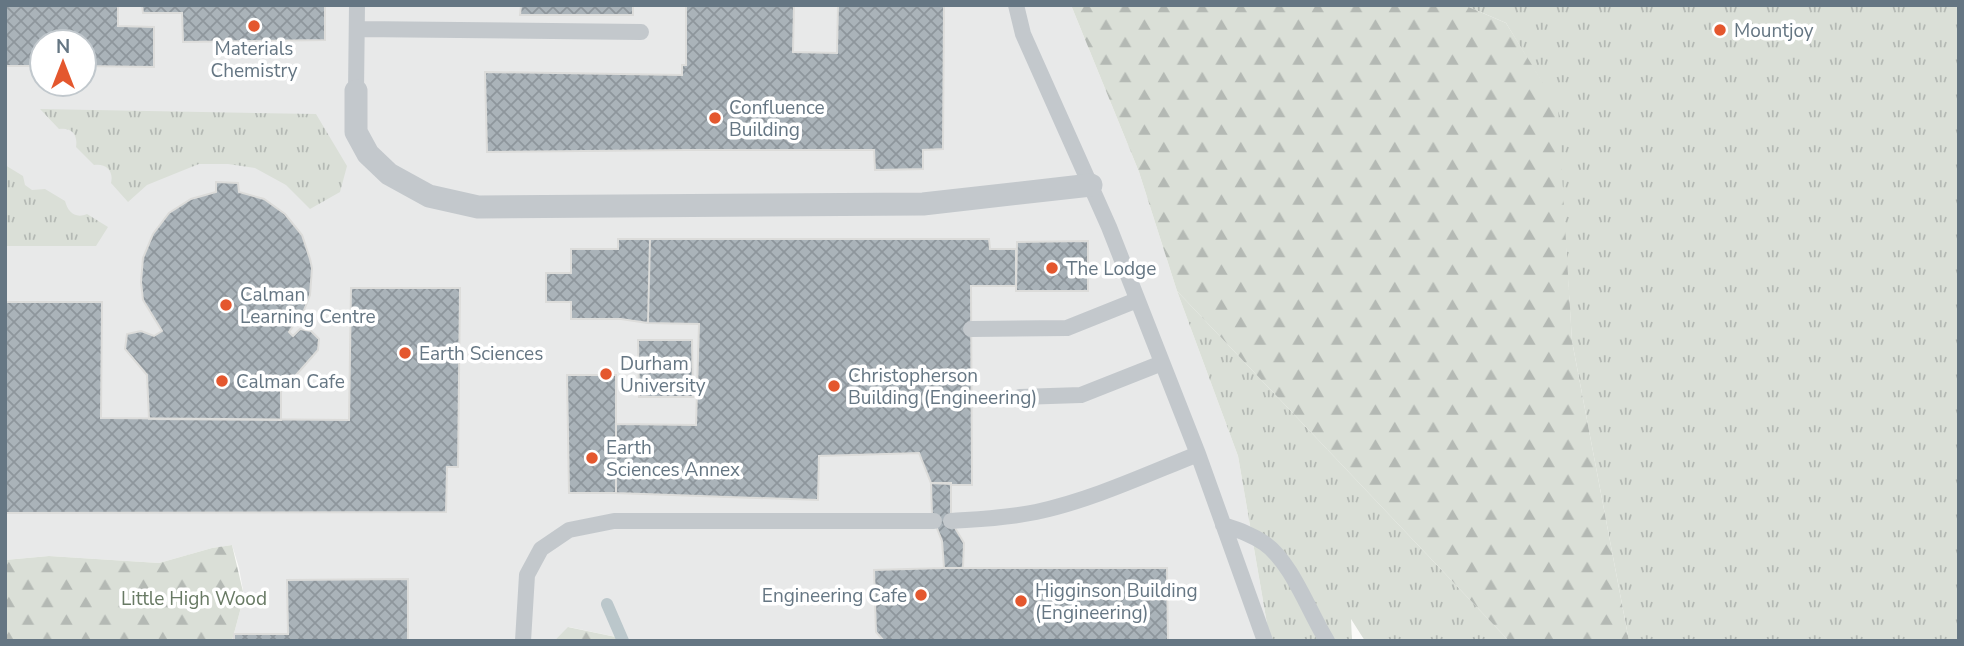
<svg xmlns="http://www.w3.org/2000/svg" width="1964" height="646" font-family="'Nunito Sans',sans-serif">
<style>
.built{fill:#e8e9e9;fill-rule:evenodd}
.grass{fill:url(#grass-tufts)}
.forest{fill:url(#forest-firs)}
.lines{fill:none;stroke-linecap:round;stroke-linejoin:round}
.stream{stroke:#bbc7cb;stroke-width:12}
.building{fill:url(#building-cross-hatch);stroke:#dcdcda;stroke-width:2}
.service{stroke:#c3c8cc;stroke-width:16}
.pedestrian{stroke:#c3c8cc;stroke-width:23}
.poi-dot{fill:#e4572e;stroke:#fff;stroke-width:2.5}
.labels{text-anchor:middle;stroke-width:7;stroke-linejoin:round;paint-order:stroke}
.poi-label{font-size:19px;fill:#657683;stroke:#fff;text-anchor:start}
.park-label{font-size:19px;fill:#687a64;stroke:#fff}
</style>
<defs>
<pattern id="grass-tufts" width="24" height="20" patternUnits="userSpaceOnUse" patternTransform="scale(1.75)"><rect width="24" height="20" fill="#dadfd7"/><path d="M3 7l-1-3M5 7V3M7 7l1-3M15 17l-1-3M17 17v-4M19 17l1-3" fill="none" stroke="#b4b9b4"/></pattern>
<pattern id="forest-firs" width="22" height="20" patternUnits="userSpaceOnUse" patternTransform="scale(1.75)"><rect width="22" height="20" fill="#dadfd7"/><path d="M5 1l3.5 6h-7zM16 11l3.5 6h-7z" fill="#b4b9b4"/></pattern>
<pattern id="building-cross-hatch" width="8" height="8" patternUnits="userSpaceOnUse" patternTransform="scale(1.75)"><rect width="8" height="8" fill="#aab3b9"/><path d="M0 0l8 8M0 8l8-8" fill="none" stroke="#8e969c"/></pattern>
</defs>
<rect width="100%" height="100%" fill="#fafaf8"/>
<!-- built -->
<path class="built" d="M5,5H1071L1139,172L1177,291L1238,456L1270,641H635L569,627L554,641H232L244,596L239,568L232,545L212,548L159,563L49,556L5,560ZM42,42H84V84H42Z"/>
<!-- grass -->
<path class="grass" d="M1464,5H1959V641H1629L1572,341L1557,107L1506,23Z
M40,109L316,114L347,166L340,192L310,209L286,185L255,168L228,164H199L179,172L147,185L128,202L111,183C114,171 106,163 94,165L76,147C78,135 72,127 59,129Z
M5,165L23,176L25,185L32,190L45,189L65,201C68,212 75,219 87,214L108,227L96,246H5Z
M1177,291L1509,641H1365L1351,619L1352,641H1270L1238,456Z"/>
<!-- forest -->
<path class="forest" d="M1071,5H1464L1506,23L1558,107L1572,341L1629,641H1509L1177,291L1139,172Z
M232,545L244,596L232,641H5V560L49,556L159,563L212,548Z
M568,627L635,641H554Z"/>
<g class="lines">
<!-- stream -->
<path class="stream" d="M607,604L623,641"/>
</g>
<!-- building -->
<path class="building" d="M5,5H118V26L154,27V67L84,66V42H42V66H5Z
M142,5H325V40L183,42L182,13H143Z
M521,5H633V15H520Z
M686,5H794L793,52L837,53L838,5H944L943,149L923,150V169L875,170L874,150H686L487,152L485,72L682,75V65H686Z
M216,182L238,183L239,192L264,199L285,214L302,235L310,259L312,268L310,295L304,310L289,332L293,336L300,329L311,331L319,339L318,350L290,382H281V420L149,419L147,375L125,349L127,334L141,331L154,336L162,331L143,300L141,282L143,258L153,234L169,213L191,199L216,192Z
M618,239H650L648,323L621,319H571V302H546V273H571V249H618Z
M650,239H989L990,249H1016V286H971L972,485L931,483L919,453L819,456L818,500L616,493V424L696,425L699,324L648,323Z
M1088,241V291H1016L1017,242Z
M351,288H460L458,467H447L446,512L5,513V302H102L101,418L349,420Z
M638,340H692L693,397H639Z
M567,375H616V493H569Z
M931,483H951V521L964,543L963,568H944L942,541L932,516Z
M944,568H1167L1168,641H884L876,632L874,570Z
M408,579V641H234V634H288L287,580Z"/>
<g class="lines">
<!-- service -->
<path class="service" d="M1016,5L1023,34L1109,227L1198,454L1265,641
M357,29L641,32
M356,91L357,5
M971,329L1067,328L1137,300
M1020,397L1081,395L1162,363
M951,521C979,519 1008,518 1036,512C1092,500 1145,475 1198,454
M1223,525C1238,530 1251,534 1264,543C1291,561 1309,612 1327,641
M523,641L527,575L541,549L569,530L614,521H934"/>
<!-- pedestrian -->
<path class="pedestrian" d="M356,91V132L368,154L389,174L429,196L478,207L923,204L1091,185"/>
</g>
<!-- markers -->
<g class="poi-dot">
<circle cx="254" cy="26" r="7"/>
<circle cx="1720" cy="30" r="7"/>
<circle cx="715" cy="118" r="7"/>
<circle cx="1052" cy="268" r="7"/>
<circle cx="226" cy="305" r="7"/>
<circle cx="405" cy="353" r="7"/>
<circle cx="606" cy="374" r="7"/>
<circle cx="222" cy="381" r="7"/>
<circle cx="834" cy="386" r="7"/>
<circle cx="592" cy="458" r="7"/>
<circle cx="921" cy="595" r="7"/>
<circle cx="1021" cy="601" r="7"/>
</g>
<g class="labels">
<!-- poi labels -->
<g class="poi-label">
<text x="1734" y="37">Mountjoy</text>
<text x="254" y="55" text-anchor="middle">Materials<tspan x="254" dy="22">Chemistry</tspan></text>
<text x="729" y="114">Confluence<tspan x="729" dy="22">Building</tspan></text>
<text x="1066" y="275">The Lodge</text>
<text x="240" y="301">Calman<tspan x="240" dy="22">Learning Centre</tspan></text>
<text x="419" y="360">Earth Sciences</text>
<text x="620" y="370">Durham<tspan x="620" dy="22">University</tspan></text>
<text x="848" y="382">Christopherson<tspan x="848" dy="22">Building (Engineering)</tspan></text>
<text x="236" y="388">Calman Cafe</text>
<text x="606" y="454">Earth<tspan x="606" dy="22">Sciences Annex</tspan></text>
<text x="1035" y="597">Higginson Building<tspan x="1035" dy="22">(Engineering)</tspan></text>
<text x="907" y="602" text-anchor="end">Engineering Cafe</text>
</g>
<!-- park labels -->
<g class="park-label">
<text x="194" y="605">Little High Wood</text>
</g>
</g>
<!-- border -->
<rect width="1964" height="646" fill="none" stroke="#657683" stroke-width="14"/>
<!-- north arrow -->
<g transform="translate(63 63)"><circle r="33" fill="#ffffff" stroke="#c1c8cd" stroke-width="2"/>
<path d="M0-5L12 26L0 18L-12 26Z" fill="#e4572e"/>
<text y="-10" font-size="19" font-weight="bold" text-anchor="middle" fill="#657683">N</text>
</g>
</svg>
